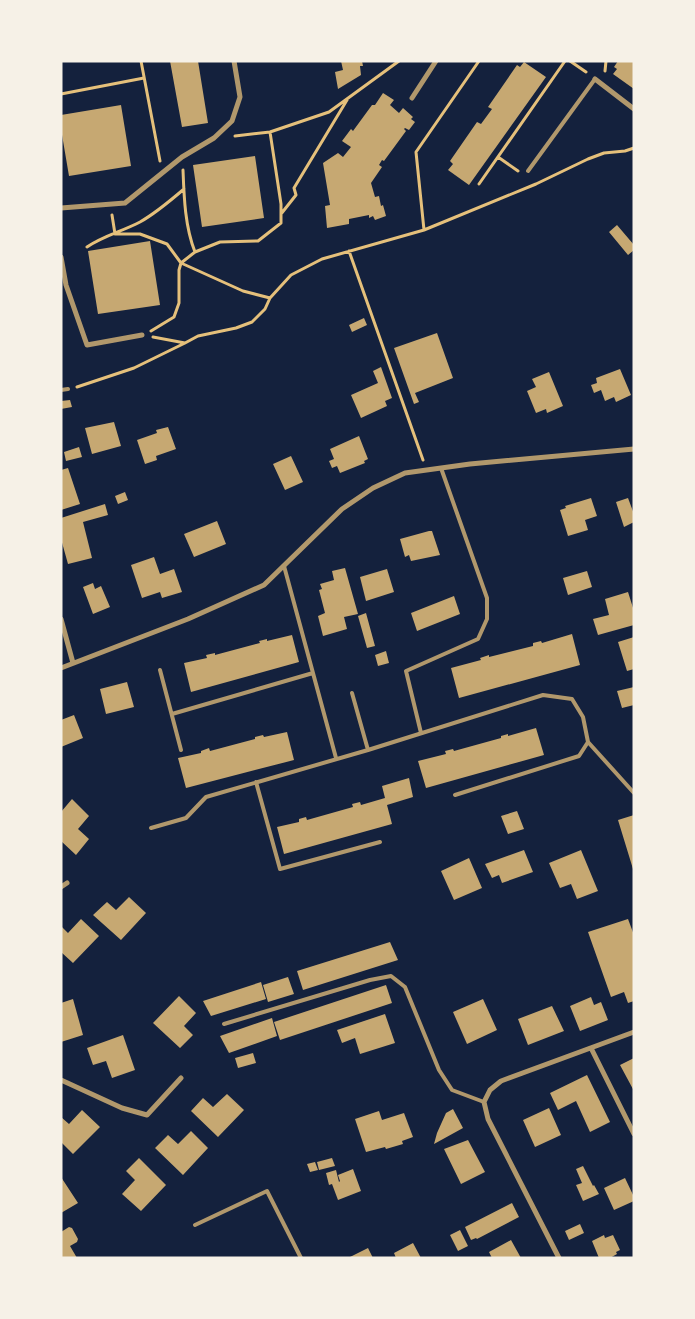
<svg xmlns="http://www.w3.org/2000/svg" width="695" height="1319" font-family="Figtree,sans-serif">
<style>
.building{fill:#c6a872}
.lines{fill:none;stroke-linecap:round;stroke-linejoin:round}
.path{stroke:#e5c07b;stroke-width:3}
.service{stroke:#b1986c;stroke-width:4}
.minor{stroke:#b1986c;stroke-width:5}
</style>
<rect width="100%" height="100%" fill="#14213d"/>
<!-- building -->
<path class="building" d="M170,61H198L208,123L182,127Z
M341,61H362L363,66H360L361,75L338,89L335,72L343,70Z
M618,61H634V89L613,74L617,69L614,67Z
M524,62L546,77L469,185L448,170L453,164L450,161L477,122L481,124L492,109L488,107L517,65L520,67Z
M383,93L394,100L390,105L399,113L403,108L413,117L411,119L415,122L409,130L405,128L404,129L406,131L384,161L382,160L379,165L382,167L371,183L375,197L379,196L381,206L383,205L386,216L375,220L373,216L369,218V215L349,219V224L327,228L325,206L330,205L323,163L338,153L343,157L351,147L342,141L351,129L353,131L372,105H375Z
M121,105L131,166L69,176L61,129V115Z
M255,156L264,218L202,227L193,165Z
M617,225L634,245V250L628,255L609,232Z
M150,241L160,305L98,314L88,251Z
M364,318L367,325L352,332L349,325Z
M437,333L453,378L415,393L419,402L414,404L394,348Z
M381,367L392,398L385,401L387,406L361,418L351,395L378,383L373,371Z
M620,369L631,395L616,402L614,397L605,401L601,390L594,393L591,385L597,383L596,378Z
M549,372L563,406L547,413L546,409L536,413L527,391L536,387L532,379Z
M70,400L72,407L61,409V401Z
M114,422L121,446L92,454L85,428Z
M168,427L176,449L156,456L157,460L145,464L137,440L157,433L156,430Z
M359,436L368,459L364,461L365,463L340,473L337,466L332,468L329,461L334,459L330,449Z
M79,447L82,457L66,461L64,452Z
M291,456L303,482L285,490L273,464Z
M68,468L80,504L61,510V470Z
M125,492L128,500L118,504L115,496Z
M591,498L597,516L585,520L588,530L568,536L560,510L566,508L565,506Z
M628,498L634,514V522L624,527L616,502Z
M105,504L108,515L83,522L92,558L68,564L61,539V518Z
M217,521L226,544L194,557L184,534Z
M429,531H432L440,555L411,561L409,555L405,557L400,539Z
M154,557L160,574L174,569L182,592L162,598L160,592L142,598L131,565Z
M345,568L358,614L344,617L347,629L323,636L318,616L325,613L319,590L322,589L320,584L334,580L332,571Z
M387,569L394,592L366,601L360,577Z
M587,571L592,587L568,595L563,578Z
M93,583L95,589L101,586L110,607L93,614L83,587Z
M628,592L634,611V625L598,635L593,619L609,615L605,599Z
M454,596L460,614L417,631L411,613Z
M366,613L375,646L367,648L358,616Z
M572,634L580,665L459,698L451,668L481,660L480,658L489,655V657L533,646V643L541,641L542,643Z
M292,635L299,662L191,692L184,663L207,658L206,655L215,653V655L260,643L259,641L267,639V641Z
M634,637V669L627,671L618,642Z
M386,651L389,663L378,666L375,655Z
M127,682L134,707L106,714L100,689Z
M634,687V705L622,708L617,691Z
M74,715L83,738L61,747V720Z
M536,728L544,755L426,788L418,761L446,754L445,751L453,749L454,751L501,738V736L508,734V736Z
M287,732L294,760L186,788L178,758L201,753V751L209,748L210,751L255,739V737L263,735L264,737Z
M409,778L413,797L387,805L392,824L284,854L277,827L299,822V819L306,817L307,820L353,807L352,804L360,802L361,805L385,798L382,786Z
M72,799L89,816L78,829L89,839L76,855L61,841V812Z
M517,811L524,829L508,834L501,816Z
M634,815V869H633L618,820Z
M524,850L533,872L502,883L499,875L492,878L485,864Z
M581,850L598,891L577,899L571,884L560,888L549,863Z
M469,858L482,888L454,900L441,871Z
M129,897L146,913L121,940L93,915L107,902L116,910Z
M81,919L99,936L73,963L61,952V926L68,933Z
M628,919L634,935V1001L628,1003L624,992L611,997L588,932Z
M390,942L398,960L303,990L297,971Z
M288,977L294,994L268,1002L263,985Z
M261,982L266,999L211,1016L203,1001Z
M386,985L392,1003L280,1040L274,1022Z
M179,996L196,1013L184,1026L193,1035L180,1048L153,1023Z
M591,997L594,1005L601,1002L608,1020L580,1031L570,1006Z
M73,999L83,1035L61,1042V1003Z
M483,999L497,1030L467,1044L453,1012Z
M552,1006L564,1031L528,1045L518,1019Z
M385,1014L395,1043L360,1054L355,1038L342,1043L337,1030Z
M272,1018L277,1036L229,1053L220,1036Z
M123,1035L135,1070L112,1078L106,1061L93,1065L87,1048Z
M253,1053L256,1063L238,1068L235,1058Z
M634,1058V1091L620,1065Z
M587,1075L610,1122L590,1132L576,1101L558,1110L550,1093Z
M227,1094L244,1110L218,1137L191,1111L203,1098L213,1107Z
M549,1108L561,1135L535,1147L523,1120Z
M453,1109L463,1128L434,1144L437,1133L446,1113Z
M82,1110L100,1127L73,1154L61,1142V1117L69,1124Z
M379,1111L382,1120L404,1113L413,1137L402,1141L403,1144L386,1149L385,1147L366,1152L355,1119Z
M191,1131L208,1148L183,1175L155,1148L168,1135L178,1144Z
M468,1140L485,1172L461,1184L444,1149Z
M139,1158L166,1185L141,1211L122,1194L135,1180L126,1171Z
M332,1158L335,1166L319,1170L317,1162Z
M315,1162L318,1170L310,1172L307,1164Z
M583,1166L593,1186L594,1185L599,1194L583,1201L576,1185L582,1183L576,1169Z
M353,1169L361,1191L338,1200L332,1184L329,1185L326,1173L336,1170L339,1182L340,1181L338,1175Z
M61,1177L78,1203L61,1213Z
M625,1178L634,1197V1201L614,1210L604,1188Z
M512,1203L519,1217L477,1239L476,1238L471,1240L465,1227Z
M580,1224L584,1233L569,1240L565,1231Z
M69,1227L72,1228L78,1239L77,1242L70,1246L77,1258H61V1232Z
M460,1230L468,1246L458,1251L450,1235Z
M604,1235L605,1238L613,1235L620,1250L616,1252L617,1254L610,1258H599L592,1241Z
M511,1240L521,1258H492L489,1252Z
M413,1243L421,1258H396L394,1253Z
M368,1248L373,1258H348Z"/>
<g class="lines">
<!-- path -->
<path class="path" d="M141,61L160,161
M570,61L586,72
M605,71L606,61
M61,94L144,78
M235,136L270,132L329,112L399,61
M498,157L518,171
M183,170C184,197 185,227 195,252
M479,184L565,61
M281,214L296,195L294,188L347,100
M112,215L115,234H140L167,244L181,263L243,291L270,298
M424,230L416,152L479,61
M87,247C103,236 123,231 140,222C156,213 170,201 184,189
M349,251L423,460
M151,331L174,317L179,303V270L181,263L195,252L220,242L258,241L281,223V204L270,132
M153,337L185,343L198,336L236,328L252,322L265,309L270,298L291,275L322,259L424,230L536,184L588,159L604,153L625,151L634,148
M77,387L134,368L185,343"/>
<!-- service -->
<path class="service" d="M528,171L595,79
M61,390L68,389
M284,566L336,758
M160,670L181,750
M352,693L368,750
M172,714L313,673
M421,733L406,671L478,639L487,619V598L441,468
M588,742L634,793
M256,782L280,869L380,842
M151,828L186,818L206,797L368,750L543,695L572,699L583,717L588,742L579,756L455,795
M224,1024L370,980L391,976L405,987L439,1070L452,1090L484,1102
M195,1225L267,1191L301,1258"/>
<!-- minor -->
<path class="minor" d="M595,79L634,109
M412,98L436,61
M61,208L125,203L182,157L214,138L232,121L240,97L234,61
M61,257L66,285L87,345L142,335
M61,619L73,663
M61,668L188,619L264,585L342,509L373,488L405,473L470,464L634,449
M61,887L67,883
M591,1048L634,1134
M61,1080L122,1108L147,1115L181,1078
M559,1258L488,1119L484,1102L490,1090L501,1081L634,1032"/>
</g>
<!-- border -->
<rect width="695" height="1319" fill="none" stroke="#f6f1e7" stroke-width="125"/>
</svg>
